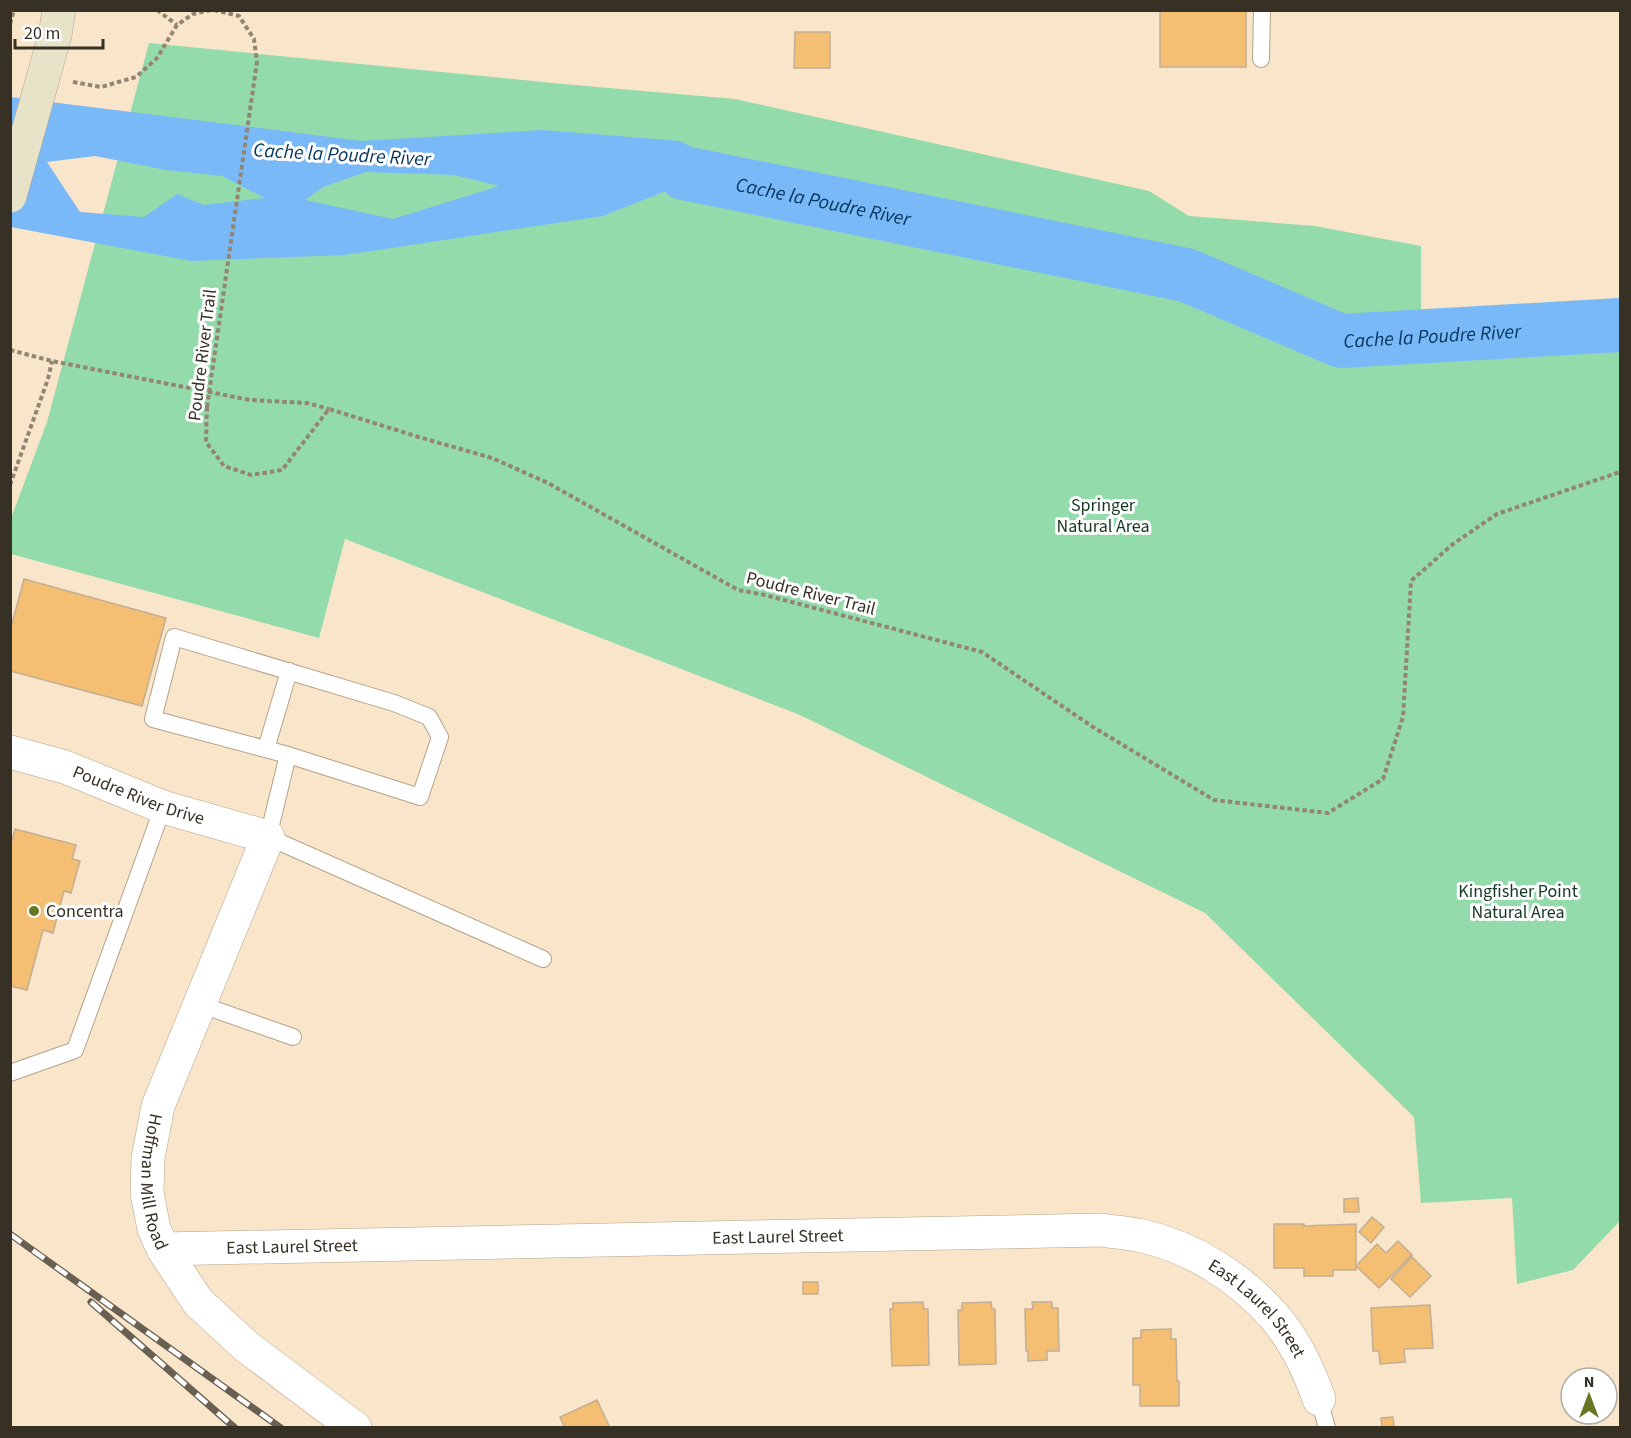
<svg xmlns="http://www.w3.org/2000/svg" width="1631" height="1438" font-family="'Source Sans 3',sans-serif">
<style>
.green{fill:#94dbab}
.water{fill:#7ab9f8;fill-rule:evenodd}
.lines{fill:none;stroke-linecap:round;stroke-linejoin:round}
.river{stroke:#7ab9f8;stroke-width:54}
.building{fill:#f4bf73;stroke:#c1ae94;stroke-width:1.5}
.service-casing{stroke:#b5a288;stroke-width:18}
.minor-casing{stroke:#b5a288;stroke-width:34}
.secondary-casing{stroke:#b5a288;stroke-width:34}
.path{stroke:#938573;stroke-width:4;stroke-dasharray:4.5 3;stroke-linecap:butt}
.service{stroke:#fff;stroke-width:16}
.minor{stroke:#fff;stroke-width:33}
.secondary{stroke:#e7e3c9;stroke-width:33}
.rail-casing{stroke:#6a6051;stroke-width:7}
.rail{stroke:#fff;stroke-width:4.5;stroke-dasharray:14;stroke-linecap:butt}
.secondary-bridge-casing{stroke:#b5a288;stroke-width:34;stroke-linecap:butt}
.path-bridge{stroke:#938573;stroke-width:4;stroke-dasharray:4.5 3;stroke-linecap:butt}
.secondary-bridge{stroke:#e7e3c9;stroke-width:33}
.poi-dot{fill:#697622;stroke:#fff;stroke-width:2}
.labels{text-anchor:middle;stroke-width:6;stroke-linejoin:round;paint-order:stroke}
.street-label{font-size:18px;fill:#373025;stroke:#fff}
.park-label{font-size:18px;fill:#143822;stroke:#fff}
.poi-label{font-size:18px;fill:#373025;stroke:#fff;text-anchor:start}
.water-label{font-size:20px;font-style:italic;fill:#05355d;stroke:#fff}
</style>
<rect width="100%" height="100%" fill="#f9e5ca"/>
<!-- green -->
<path class="green" d="M149,43L563,84L735,99L1149,191L1189,216L1315,226L1421,246V336L1620,325V1221L1573,1270L1517,1284L1512,1198L1421,1203L1414,1117L1205,913L800,715L345,539L319,638L11,554L10,521L47,422Z"/>
<!-- water -->
<path class="water" d="M10,97L228,124L361,141L543,130L680,141L768,188L676,187L603,216L345,255L191,261L11,227ZM95,156L166,170L222,176L265,198L204,205L177,194L144,217L80,212L47,162ZM366,172L454,175L499,186L393,219L305,200L323,187Z"/>
<g class="lines">
<!-- river -->
<path class="river" id="s1" d="M684,173L1186,275L1341,341L1620,325"/>
</g>
<!-- building -->
<path class="building" d="M1160,10H1246V67H1160Z
M795,32H830V68H794Z
M24,579L166,618L142,706L10,671V631Z
M15,829L76,845L72,859L80,861L71,893L64,891L53,933L43,930L27,990L10,986V839L12,840Z
M1358,1198L1359,1212H1344V1199Z
M1372,1217L1384,1227L1371,1243L1359,1232Z
M1274,1224H1304V1226L1356,1224V1270H1333V1276H1304V1268H1274Z
M1398,1241L1412,1255L1379,1288L1356,1266L1377,1244L1386,1253Z
M1412,1257L1431,1276L1410,1297L1391,1279Z
M803,1282H818V1294H803Z
M923,1302L924,1309H928L929,1365L892,1366L890,1309H893V1303Z
M991,1302L992,1309H995L996,1364L959,1365L958,1310H962V1303Z
M1032,1302H1052V1308H1058L1059,1351H1047V1360L1028,1361V1351H1026L1025,1309H1033Z
M1430,1305L1433,1348L1404,1349L1405,1362L1380,1364L1379,1351H1373L1371,1308Z
M1171,1329V1339H1176L1177,1381H1179V1406H1140V1385H1133V1338H1141V1330Z
M597,1400L610,1428H565L560,1417Z
M1393,1417L1394,1426L1382,1427L1381,1418Z"/>
<g class="lines">
<!-- service casing -->
<g class="service-casing">
<path id="service" d="M1261,59L1262,10
M266,749L289,671
M288,755L420,797L440,737L429,717L394,703L174,637L153,719L288,755L268,837L543,959
M199,1004L293,1037
M10,1073L75,1050L163,807
M1319,1399L1327,1428"/>
</g>
<!-- minor casing -->
<g class="minor-casing">
<g id="minor">
<path id="s2" d="M10,752L65,767L163,807L268,837L158,1106L148,1158L147,1193L154,1229L163,1249L198,1302L247,1347L355,1428"/>
<path id="s3" d="M163,1249L1101,1230C1114,1232 1128,1233 1142,1236C1192,1247 1239,1277 1273,1315C1294,1339 1309,1370 1319,1399"/>
</g>
</g>
<!-- secondary casing -->
<g class="secondary-casing">
<path id="secondary" d="M55,35L59,10"/>
</g>
<!-- path -->
<path class="path" d="M157,10L177,25
M214,10L239,16L254,39L257,62
M10,24L14,10
M73,82L101,87L136,77L157,58L177,25L193,14L211,10
M10,350L52,361L250,400L307,403L329,409
M207,407L206,442L224,466L251,475L282,470L329,409L422,438L492,458L548,483L738,590L765,595L982,652L1093,727L1214,800L1328,813L1383,779L1403,717L1411,581L1453,544L1497,514L1620,472
M10,485L48,379L52,361"/>
<!-- service -->
<use href="#service" class="service"/>
<!-- minor -->
<use href="#minor" class="minor"/>
<!-- secondary -->
<use href="#secondary" class="secondary"/>
<!-- rail casing -->
<g class="rail-casing">
<path id="rail" d="M10,1234L281,1428
M91,1302L235,1428"/>
</g>
<!-- rail -->
<use href="#rail" class="rail"/>
<!-- secondary-bridge casing -->
<g class="secondary-bridge-casing">
<path id="secondary-bridge" d="M10,196L55,35"/>
</g>
<!-- path-bridge -->
<path class="path-bridge" d="M207,407L257,62"/>
<!-- secondary-bridge -->
<use href="#secondary-bridge" class="secondary-bridge"/>
</g>
<!-- markers -->
<circle class="poi-dot" cx="34" cy="911" r="6"/>
<g class="labels">
<!-- street labels -->
<g class="street-label">
<text transform="translate(202 355) rotate(-83)" y="6">Poudre River Trail</text>
<text transform="translate(811 593) rotate(14)" y="6">Poudre River Trail</text>
<text dy="6" stroke="none"><textPath href="#s2" startOffset="136">Poudre River Drive</textPath></text>
<text dy="6" stroke="none"><textPath href="#s2" startOffset="640">Hoffman Mill Road</textPath></text>
<text dy="6" stroke="none"><textPath href="#s3" startOffset="615">East Laurel Street</textPath></text>
<text dy="6" stroke="none"><textPath href="#s3" startOffset="129">East Laurel Street</textPath></text>
<text dy="6" stroke="none"><textPath href="#s3" startOffset="1119">East Laurel Street</textPath></text>
</g>
<!-- park labels -->
<g class="park-label">
<text x="1103" y="511">Springer<tspan x="1103" dy="21">Natural Area</tspan></text>
<text x="1518" y="897">Kingfisher Point<tspan x="1518" dy="21">Natural Area</tspan></text>
</g>
<!-- poi labels -->
<g class="poi-label">
<text x="46" y="917">Concentra</text>
</g>
<!-- water labels -->
<g class="water-label">
<text transform="translate(342 154) rotate(3)" y="7">Cache la Poudre River</text>
<text dy="7" stroke="none"><textPath href="#s1" startOffset="142">Cache la Poudre River</textPath></text>
<text dy="7" stroke="none"><textPath href="#s1" startOffset="772">Cache la Poudre River</textPath></text>
</g>
</g>
<!-- border -->
<rect width="1631" height="1438" fill="none" stroke="#373025" stroke-width="24"/>
<!-- north arrow -->
<g transform="translate(1589 1396)"><circle r="28" fill="#ffffff" stroke="#afaca8" stroke-width="1.5"/>
<path d="M0-4.5L10 22L0 15L-10 22Z" fill="#697622"/>
<text y="-9" font-size="16" font-weight="bold" text-anchor="middle" fill="#373025">N</text>
</g>
<!-- scale -->
<path d="M15 39v9h88v-9" fill="none" stroke="#373025" stroke-width="3"/>
<text x="24" y="39" font-size="18" fill="#373025" stroke="#ffffff" stroke-width="4.5" paint-order="stroke">20 m</text>
</svg>
